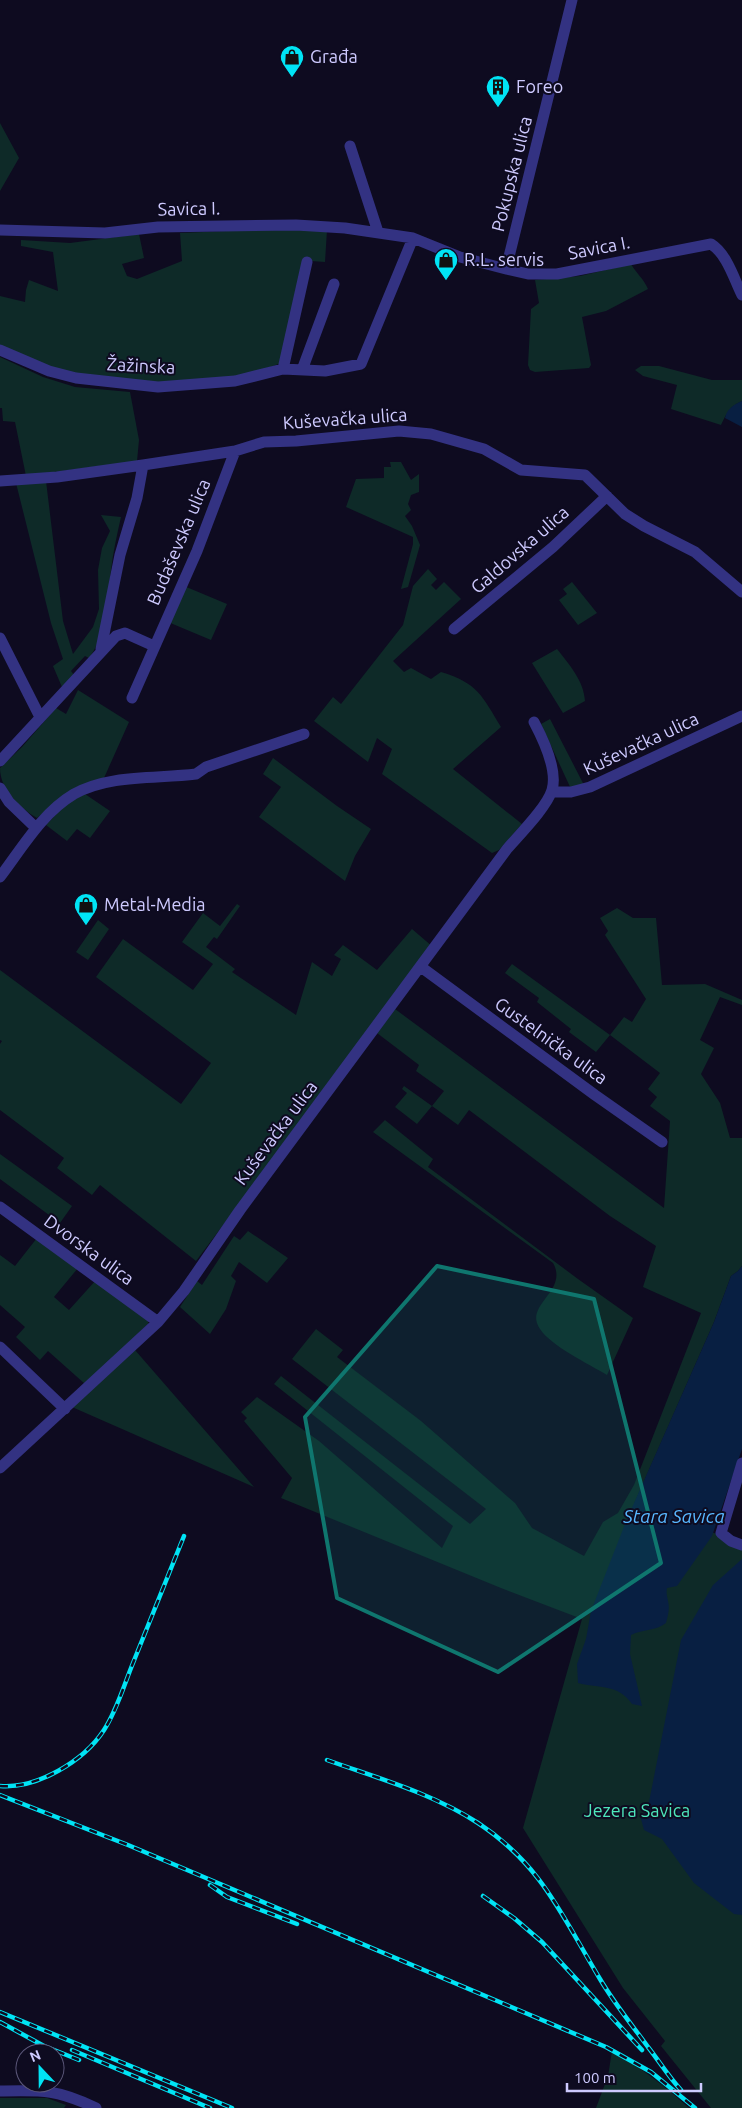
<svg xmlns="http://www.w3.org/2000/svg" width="742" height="2108" font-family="Ubuntu,sans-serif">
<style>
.green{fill:#0e2a28}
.water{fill:#081f42}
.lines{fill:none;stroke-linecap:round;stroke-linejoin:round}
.minor{stroke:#333282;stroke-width:11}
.rail-casing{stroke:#00e4f5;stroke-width:4.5}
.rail{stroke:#0e0b20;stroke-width:2.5;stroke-dasharray:8;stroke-linecap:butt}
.marked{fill:#0f766e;fill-opacity:0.2;stroke:#0f766e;stroke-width:4;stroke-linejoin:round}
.labels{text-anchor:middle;stroke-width:4;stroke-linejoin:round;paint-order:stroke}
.poi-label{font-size:18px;fill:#cecaff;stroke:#0e0b20;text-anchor:start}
.street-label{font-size:18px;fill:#cecaff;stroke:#0e0b20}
.park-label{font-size:18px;fill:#4ee7bc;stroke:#0e0b20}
.water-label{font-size:19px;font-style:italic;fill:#58b7ff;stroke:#0e0b20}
</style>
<rect width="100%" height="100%" fill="#0e0b20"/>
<!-- green -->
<path class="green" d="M0,123L19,158L0,191Z
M273,229L327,230L325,262L311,261L281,363L246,376L171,384L69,374L0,347V296L25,302L26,290L29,280L58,291L53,252L21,246V240L70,243L139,234L144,258L122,264L127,276L137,279L182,261L180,233Z
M631,264C636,273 644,279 648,289L606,311L582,317L591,365L589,368L535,372L530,370L528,365L531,309L539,303L535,280L580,276Z
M0,357L43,377L75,387L130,392L139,440L137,461L26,476L15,422L3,421L2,408H0Z
M641,366H659L712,380H742V401C729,407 727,413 721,425L671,409L677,385L643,376L635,370Z
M390,462H401L411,480L419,474V492L411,495L408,504L411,510L405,516L412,526L420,545L408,587L401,589L413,544V537L346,507L356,479L384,478V467H391Z
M46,481L63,621L73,654L93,627L99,609L98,570L102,548L110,531L101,515L121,517C117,535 113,552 111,570C107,599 107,635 89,658L85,656L71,671L74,675L62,687L53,666L63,659L51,623L16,483Z
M428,569L437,579L431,585L436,590L444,582L461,599L393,661L404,672L411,668L431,679L441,672C478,683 482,696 501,727L453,769L522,824L499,850L492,853L382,774L392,749L377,738L368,762L314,721L333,697L341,704L403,625L413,586Z
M572,582L597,613L578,625L559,600L567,594L563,589Z
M184,586L227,604L211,640L168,622Z
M557,649C569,664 584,681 585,701L563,713L532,663Z
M78,690L129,722L104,778C74,786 61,799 37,818C20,808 0,790 0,768L22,747L56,708L66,714Z
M550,719L585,787L571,789L541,724Z
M273,758L337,806L371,829L355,856L345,881L259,817L281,787L263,774Z
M85,794L110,811L90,838L77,829L67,841L46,825L68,802Z
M237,904L240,906L217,939L214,937L206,947L235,969L232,972L296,1015L312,962L332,976L341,959L334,955L343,945L377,970L412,929L433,947L196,1261L100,1185L92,1195L57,1168L64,1158L0,1110V1044L2,1041L0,1040V970L181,1104L211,1063L96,977L123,939L193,990L213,964L182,942L203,913L220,926Z
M617,908L633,918H656L662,985L705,984L742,1000V1005L720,997L700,1040L714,1048L701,1074L720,1103L730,1138H742V1266L738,1271L731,1276L714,1322L634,1504L728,1538L742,1539V2108H711L661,2046L665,2041L623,1988L523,1828L582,1619L501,1588L281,1498L292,1478L244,1421L247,1418L241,1412L257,1397L319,1441L442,1548L453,1526L274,1384L281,1376L470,1524L486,1509L292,1359L316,1329L343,1350L337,1357L421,1421L515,1503L532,1528L584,1556L603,1522L618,1513L634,1485L701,1313L643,1287L656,1246L610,1216L469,1110L458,1125L432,1106L417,1124L395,1107L407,1093L402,1089L404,1086L432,1106L444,1091L416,1071L419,1065L377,1033L395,1009L664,1208L670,1121L650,1106L657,1097L648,1089L660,1073L610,1035L596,1052L569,1032L571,1029L537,1002L539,998L505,973L512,964L610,1035L624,1017L632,1022L646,999L605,935L608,931L600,918Z
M98,920L109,929L88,960L76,952Z
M385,1120L433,1159L428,1167L578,1279L633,1318L607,1375C589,1364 551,1346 540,1329C523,1305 569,1291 553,1263L373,1132Z
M0,1154L72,1206L60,1223L0,1179Z
M248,1231L288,1258L267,1283L239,1262L231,1276L236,1281L226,1309L210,1334L180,1307L197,1281L202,1285L234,1236L240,1240Z
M37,1238L78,1268L54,1297L69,1310L96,1280L148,1319V1324L85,1384L48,1351L40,1360L16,1337L25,1327L0,1305V1255L15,1266Z
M135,1350L254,1487L72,1407Z
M612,2051C640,2067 665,2086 689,2108H596L608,2076Z
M0,2098H47L66,2105L64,2108H0Z"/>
<!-- water -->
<path class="water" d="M742,401V427L725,418C727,409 733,405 742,401Z
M742,1266V1449L712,1536L677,1586L667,1588C666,1594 667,1595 668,1601C670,1608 668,1616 666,1623C656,1631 643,1629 631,1635L630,1654L642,1706L632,1704C617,1683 600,1689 578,1683L577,1664L586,1639L591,1611L627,1519L714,1322L731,1276L738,1271Z
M742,1559V1915L734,1914L694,1883L662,1839L644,1830L641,1819L648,1807L681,1640L713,1585Z"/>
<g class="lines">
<!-- minor -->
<path class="minor" d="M350,146L378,232
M0,230L105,233L158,227L296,225L345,228L413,238L460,257L506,269L528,274H557L711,244C727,254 734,279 742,295
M506,269L572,0
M0,350L49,371L76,378L158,387L235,381L283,369L325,371L361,364L413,238
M283,369L307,262
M302,370L334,284
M0,481L57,477L143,465L235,451L264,442L296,441L399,431L431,434L484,449L521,470L585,475L625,514L644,526L695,552L742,592
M454,629L553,547L607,496
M0,638L40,717
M101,649L120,555L137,498L143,465
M132,698L197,551L235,451
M0,761L116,636L125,633L154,646
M0,788L9,802L36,828
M552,792H571L590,787L742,716
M0,877C22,848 42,813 74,794C110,774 157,779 196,774L206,767L304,734
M421,967L595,1095L662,1142
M0,1207L158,1322
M0,1347L65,1409
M742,1463L721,1533L731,1541L742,1545
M0,1468L158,1322L184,1291L240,1210L507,849C519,835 547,807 552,790C558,770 543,739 534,722
M0,2091C42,2090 57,2089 96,2108"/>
<!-- rail casing -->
<g class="rail-casing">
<path id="rail" d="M327,1760C377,1778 432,1793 478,1823C542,1865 562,1916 600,1979C614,2003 632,2025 648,2047C659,2061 669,2077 681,2090
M0,1786C37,1789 84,1761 104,1730C117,1710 124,1685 133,1663C150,1621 167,1578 184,1536
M0,1795L128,1845L606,2047L651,2072L695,2108
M210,1885L227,1897L297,1924
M483,1896L514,1918L542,1942L642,2050
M0,2012L232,2108
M0,2022L44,2046L79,2060
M72,2050L210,2108"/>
</g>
<!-- rail -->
<use href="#rail" class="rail"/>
</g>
<!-- marked area -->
<path class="marked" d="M437,1266L594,1299L661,1563L498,1672L337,1598L305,1417Z"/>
<!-- icons -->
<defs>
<g id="shop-pin" transform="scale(1.25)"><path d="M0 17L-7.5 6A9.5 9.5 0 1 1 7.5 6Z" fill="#00e4f5" stroke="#0e0b20"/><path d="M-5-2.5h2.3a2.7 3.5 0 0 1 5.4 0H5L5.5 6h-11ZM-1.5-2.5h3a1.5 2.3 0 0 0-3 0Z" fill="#111"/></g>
<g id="building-pin" transform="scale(1.25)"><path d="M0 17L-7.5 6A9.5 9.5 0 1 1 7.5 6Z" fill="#00e4f5" stroke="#0e0b20"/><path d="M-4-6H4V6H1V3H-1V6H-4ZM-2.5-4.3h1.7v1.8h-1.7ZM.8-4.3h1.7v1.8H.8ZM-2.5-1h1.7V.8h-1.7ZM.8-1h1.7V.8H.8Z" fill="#111"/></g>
</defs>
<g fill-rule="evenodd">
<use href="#shop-pin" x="292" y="57"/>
<use href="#building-pin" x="498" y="87"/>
<use href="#shop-pin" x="446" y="260"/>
<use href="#shop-pin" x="86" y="905"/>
</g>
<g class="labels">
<!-- poi labels -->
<g class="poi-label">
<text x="310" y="63">Građa</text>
<text x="516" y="93">Foreo</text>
<text x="464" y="266">R.L. servis</text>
<text x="104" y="911">Metal-Media</text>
</g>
<!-- street labels -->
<g class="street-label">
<text transform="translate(512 174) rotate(-76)" y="6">Pokupska ulica</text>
<text transform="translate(189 209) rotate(-1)" y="6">Savica I.</text>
<text transform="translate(599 248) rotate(-11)" y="6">Savica I.</text>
<text transform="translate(141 366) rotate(3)" y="6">Žažinska</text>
<text transform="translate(345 419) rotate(-4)" y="6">Kuševačka ulica</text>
<text transform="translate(179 542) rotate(-67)" y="6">Budaševska ulica</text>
<text transform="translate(520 550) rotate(-41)" y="6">Galdovska ulica</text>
<text transform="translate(641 744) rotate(-25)" y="6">Kuševačka ulica</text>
<text transform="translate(551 1041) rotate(36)" y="6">Gustelnička ulica</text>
<text transform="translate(276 1133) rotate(-53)" y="6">Kuševačka ulica</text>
<text transform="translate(89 1250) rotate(36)" y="6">Dvorska ulica</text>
</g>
<!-- park labels -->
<g class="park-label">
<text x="637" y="1817">Jezera Savica</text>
</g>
<!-- water labels -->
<g class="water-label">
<text x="674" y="1523">Stara Savica</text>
</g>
</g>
<!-- north arrow -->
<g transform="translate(40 2068) rotate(338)"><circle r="24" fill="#0e0b20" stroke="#5b5779"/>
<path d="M0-4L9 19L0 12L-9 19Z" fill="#00e4f5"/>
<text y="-8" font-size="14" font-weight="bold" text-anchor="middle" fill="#cecaff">N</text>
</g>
<!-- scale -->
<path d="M567 2083v8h134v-8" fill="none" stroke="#cecaff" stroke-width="2.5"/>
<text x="574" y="2083" font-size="15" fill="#cecaff" stroke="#0e0b20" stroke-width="4" paint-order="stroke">100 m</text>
</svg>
